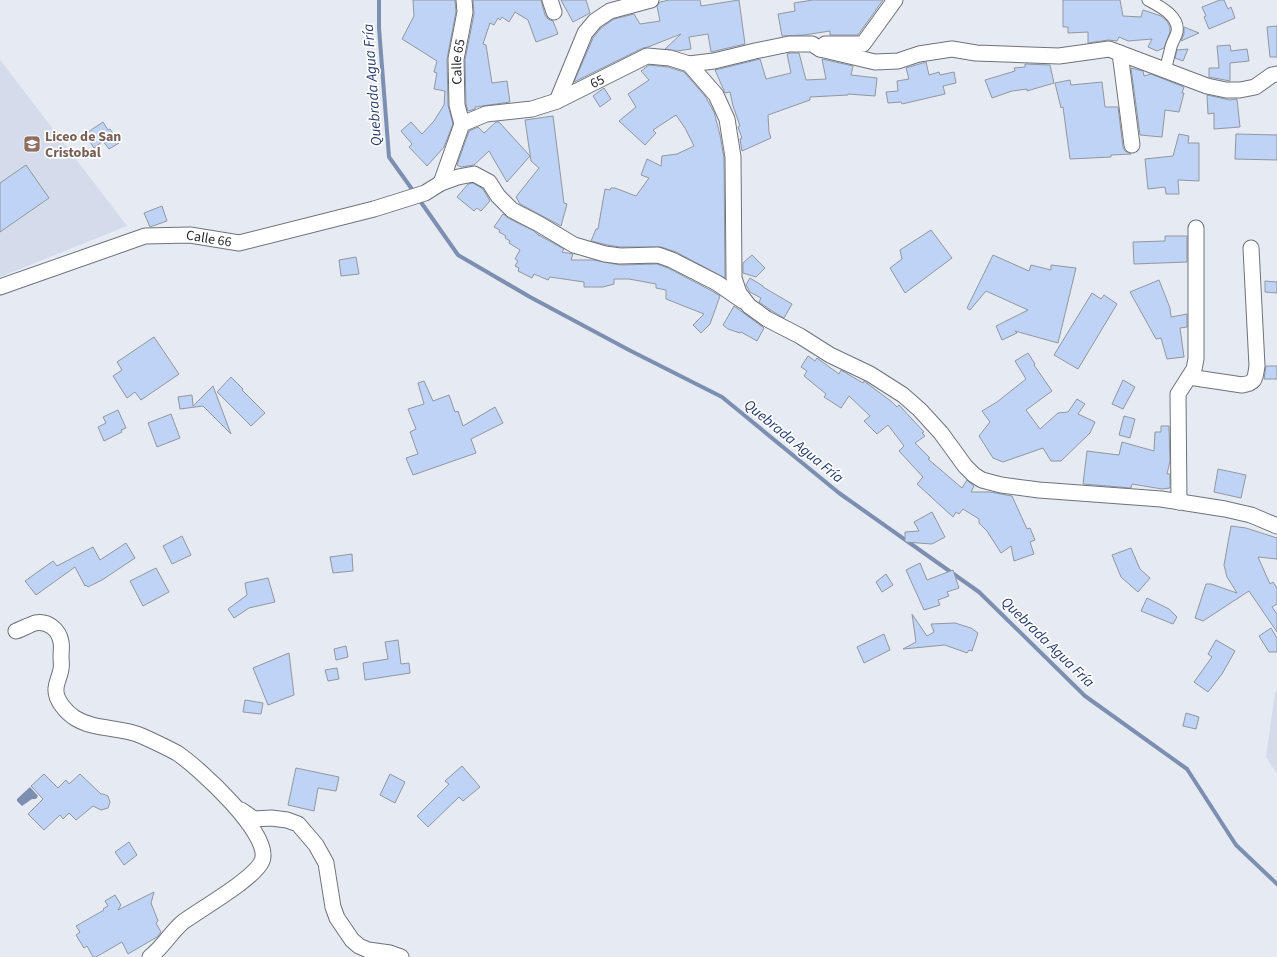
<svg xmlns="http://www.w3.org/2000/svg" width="1277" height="957" font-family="'Source Sans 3',sans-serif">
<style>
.built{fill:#d4dceb}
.water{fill:#7d8fb0}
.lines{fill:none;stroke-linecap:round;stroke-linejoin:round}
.stream{stroke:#7d8fb0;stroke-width:4}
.building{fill:#bed3f6;stroke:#92979f}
.pedestrian-casing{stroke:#6e727a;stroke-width:13}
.minor-casing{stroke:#6e727a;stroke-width:17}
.pedestrian{stroke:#fff;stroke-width:11}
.minor{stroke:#fff;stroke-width:15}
.labels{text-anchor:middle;stroke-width:3.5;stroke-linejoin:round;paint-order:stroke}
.street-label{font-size:14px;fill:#292a2e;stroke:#fff}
.education-label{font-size:14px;font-weight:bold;fill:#785e54;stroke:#fff;text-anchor:start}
.water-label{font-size:15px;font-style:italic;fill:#263c6a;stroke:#fff}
</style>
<rect width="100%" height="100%" fill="#e5eaf3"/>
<!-- built -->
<path class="built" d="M0,61H1L127,226L0,277Z
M1277,691V774L1266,757L1275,693Z"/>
<!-- water -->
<path class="water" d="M30,787L38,796L36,799H32L22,806L17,801V799Z"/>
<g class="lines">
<!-- stream -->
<path class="stream" d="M379,0V28L389,157L414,192
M418,198L458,255L530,297L629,350L722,397L839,493L979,592L1085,696L1187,769L1236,845L1277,884"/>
</g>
<!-- building -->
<path class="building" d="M413,0H455L456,12L447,59L448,105L453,124L444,147L427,166L409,147L412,144L401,131L411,122L422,134L434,121L444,105L445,91L434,89L437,73L434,72L437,61L402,39L414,16Z
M473,0H541L545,15L548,19L553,21L558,34L536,42L528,20L515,12L509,22L502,17L500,20L498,18L494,25L490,23L483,44L486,45L492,83L507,81L510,102L475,107V109L468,111L466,104L465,60L474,14Z
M561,0H586L590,13L573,22Z
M669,0H700L701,6L739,0L745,44L711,52L708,34L689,37L691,49L677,51L665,49L681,34L648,47L643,48L574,82L593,38L601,28L614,19L634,14L640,24L660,21L657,6L660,2Z
M813,0H883L858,35H830V31L804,35L782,36L778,14L795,11L794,3Z
M1063,0H1120L1123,16L1141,17L1143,10L1161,16L1167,21L1170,27V32L1164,48L1157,51L1148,47L1152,39L1128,41L1119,37L1117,41L1108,40L1088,43V32L1068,33V27H1063Z
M1220,0H1224L1228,9L1231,7L1235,18L1209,29L1204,17L1206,16L1202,7Z
M1277,26V57H1270L1267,27Z
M1184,27L1199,33L1181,41L1184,34Z
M1230,45L1231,51L1247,49L1249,61L1230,63V81L1209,77V68H1219L1217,46Z
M1188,49L1183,61L1175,58L1177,50Z
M790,53H799L806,80L826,79L822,59L853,66L851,75L877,78L875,96L848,94V95L810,97V100L768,115L769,132L771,138L742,151L740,139L742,138L738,127L740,126L733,106L730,92L725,93L715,70L760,59L766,79L791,73L787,54Z
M926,62L929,75L939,72L940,75L954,72L956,83L943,86L945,94L902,104L901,102L888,103L886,92L898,91L897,81L909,79L906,68Z
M1025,64L1050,65L1054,83L1027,91V89L1012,91L992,98L985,80L1015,71L1014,68L1025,67Z
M649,65L668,67L684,72L705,96L714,112L720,135L724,158L725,278L676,252L661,247H620L607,245L591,241L596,229H598L605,189L610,190L611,188H615L636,196L649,178L641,175L647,159L661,166L662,156L677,154L694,146L685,128L676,115L653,130L656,133L645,145L619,121L636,107L628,94L649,80L641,71Z
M1131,68L1143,71L1144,76L1151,74L1184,87L1182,93H1184L1179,112L1165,110L1162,137L1140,135Z
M1070,80L1071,85L1102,82L1105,107H1118L1123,147L1125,151L1131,154L1111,155V157L1070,159L1063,107L1061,108L1055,83Z
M604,88L611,99L600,107L593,96Z
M1207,95L1230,100L1237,99L1240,127L1214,129V113L1208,114Z
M553,116L564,203L567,204L561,226L520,204L516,197L539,168L531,161L525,120Z
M103,122L108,130L110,129L119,143L109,149L103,141L94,148L85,134Z
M496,122H499L530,156L507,182L489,151L474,165L461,167L457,165L469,131L478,127L484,133Z
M1179,134L1189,136L1188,143H1199V181L1178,180L1179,194H1166L1165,187L1148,189L1145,159L1173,156Z
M1236,134L1277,135V160L1235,159Z
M26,165L49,198L0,232V183Z
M473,183L483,189L490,201L481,211L477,208L474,211L457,197L468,184Z
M162,206L167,221L150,227L144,213Z
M503,214L508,218L534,231L539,236L537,234L564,249L562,252L573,254L571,260H594L620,265L657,264L668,268L712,291L720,296L710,324L701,333L693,325L704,314L666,299V290L656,288V284L629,279H614V284L603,287H584V282L550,277L548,280L534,274L532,278L518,271L519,268L515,266L518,261L515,259L520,250L509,243L510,241L505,238L506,236L499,232L500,230L494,227Z
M931,230L952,258L905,293L890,268L902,259L900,250Z
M1165,236H1187V262L1134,264L1133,242L1165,241Z
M752,255L765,268L756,277L743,273V263Z
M993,255L1029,271L1031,265L1051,270V265L1076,268L1058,343L1015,331L1017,333L1002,340L996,326L1028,310L986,291L970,310L967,308Z
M356,257L359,274L341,276L339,260Z
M750,278L763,286V287L792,304L784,318L772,311L759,302L761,298L750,292L746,285Z
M1159,280L1170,308L1171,317L1187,314V327L1180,328L1184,357L1167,359L1161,338L1156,339L1130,292Z
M1265,281L1277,282V293L1265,292Z
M1092,293L1101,299L1104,295L1117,304L1078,369L1054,355Z
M734,306L764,328L757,341L741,332L740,333L728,329L723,325Z
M154,337L179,374L141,400L135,392L127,398L113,376L122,370L117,362Z
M1028,353L1035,364L1034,365L1052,391L1026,410L1040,429L1058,413L1068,412L1077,399L1085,404L1078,414L1095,422L1090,433L1061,461H1051L1043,448L1003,462L993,458L979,436L990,422L982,411L997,402L1026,379L1015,361Z
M808,356L815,361L817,358L839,374L841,370L863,383L864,381L892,402L897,407L899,405L924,432L922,433L925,436L915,443L930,458L928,459L962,488L967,480L974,486L971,492H990L1012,496L1027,529L1030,528L1035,540L1030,542L1034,554L1014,561L1011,546L1001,553L987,531L979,523V519L963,509L959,514L956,512L953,517L917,484L923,477L899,451L904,446L888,425L877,434L864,421L870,416L849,396L841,408L824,397L826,394L804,376L807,371L801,367Z
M1266,366H1277V379H1264Z
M231,377L243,389L242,390L265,413L251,426L217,392Z
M1123,380L1135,387L1123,409L1112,404Z
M424,381L433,401L449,395L455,412L458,411L463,426L495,407L503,423L471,439L476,453L413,475L406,458L418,454L410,432L416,429L408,409L424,404L418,383Z
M213,386L231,434L203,406L180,409L178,397L192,395L193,406Z
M118,410L126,428L121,430L122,432L104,441L98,427L106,423L103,417Z
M171,414L180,438L157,447L148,423Z
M1124,416L1135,419L1130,438L1119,435Z
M1161,426H1169L1170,461L1167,474H1170V488L1162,489L1132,484L1131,488L1083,484L1087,451L1119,455L1122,442L1154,451L1155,432H1161Z
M1218,469L1246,475L1241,498L1214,492Z
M932,512L945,537L932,544L905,542V532L919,531L914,522Z
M1231,526L1246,528L1277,538V559L1258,557L1270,584L1273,582L1277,588V604L1272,607L1277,614V632L1249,591L1203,621L1195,618L1206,584H1211L1237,593L1227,577L1224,565Z
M182,536L191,555L172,564L163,546Z
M126,543L135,558L102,580L88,587L86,585L85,586L75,567L36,595L25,581L53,561L57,566L93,547L100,560Z
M1131,548L1140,569L1150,578L1138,592L1121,577L1112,555Z
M352,554L353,571L333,573L330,557Z
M920,563L927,580L953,570L959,588L947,592L949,596L938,600L940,605L924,610L906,570Z
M156,568L169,592L143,606L130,581Z
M886,574L893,585L882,592L876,582Z
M268,578L275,602L249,608L234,618L228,609L247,595L245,583Z
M1147,598L1169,609L1177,617L1173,624L1141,611Z
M912,614L927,636L934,632L931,624L955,623L971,628L978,633L972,651L969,650L967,653L945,645L903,649L916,642Z
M1271,628L1277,638V652H1269L1259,636Z
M884,634L890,650L864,663L857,647Z
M398,640L401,664L409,663L410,673L365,680L363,663L388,659L385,642Z
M1216,640L1235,651L1222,674L1208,692L1194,682L1212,657L1208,654Z
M346,646L348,657L336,660L334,649Z
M289,653L294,695L268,705L253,668Z
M337,668L339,679L328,681L325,670Z
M245,700L263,703L261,714L243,712Z
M1186,713L1199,717L1196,729L1183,726Z
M462,766L480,787L463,801L459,797L428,827L417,816L449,784L445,781Z
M296,768L339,777L336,791L318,788L314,811L288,805Z
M44,774L58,788L66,780L69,784L80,774L101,794H103L108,796L110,802L108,808L101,810L93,806L76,820L69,813L63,819L60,815L44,830L28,814L43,799L31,786Z
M390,774L405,782L395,803L380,795Z
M129,842L137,855L124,865L115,852Z
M154,892L151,903L158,921L156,923L161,932L157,937L128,954L122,942L96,957H93L87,946L84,948L76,935L80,932L76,926L104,910L103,909L108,906L105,901L115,895L121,905L118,910Z"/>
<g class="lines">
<!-- pedestrian casing -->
<g class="pedestrian-casing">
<path id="pedestrian" d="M1148,0C1159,6 1180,16 1177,32C1176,37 1172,42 1171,47C1169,55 1167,63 1165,71"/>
</g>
<!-- minor casing -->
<g class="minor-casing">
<g id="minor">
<path d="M550,0L554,12"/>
<path d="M820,49L875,62L898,61L919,54L952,49L976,53L1059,56L1109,49L1207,86L1226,90H1240L1255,87L1272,75L1277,74"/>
<path d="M1120,53L1132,145"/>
<path d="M689,64L714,61L755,51L789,44H812L820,49L825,44H863L895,0"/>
<path d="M557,101L585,33L595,21L610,11L651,0"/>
<path id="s1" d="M462,124L457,105L456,59L465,12L464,0"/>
<path id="s2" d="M441,183L462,124L486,114L532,109L557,101L647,56L670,58L689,64L716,95L727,119L733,157L734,278L739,293L749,306L767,319L800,336L830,355L870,374L903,395L920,410L941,433L965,466L974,475L982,480L1001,485L1039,490L1161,499L1225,509L1251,515L1277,526"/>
<path id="s3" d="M0,287L145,236L190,235L239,243L374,209L425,193L441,183L458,177L474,174L489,182L498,196L512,210L539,224L574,245L605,254L620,256L658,255L672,260L717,283L743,301"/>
<path d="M1189,377L1242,385C1256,383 1255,378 1257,366L1251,248"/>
<path d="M1179,502L1178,394L1194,369L1196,359V228"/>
<path d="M16,631C22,629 29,625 35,623C48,620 59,630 61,642C62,647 61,652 61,657C61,661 62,665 61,669C60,676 56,683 56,689C55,700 67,713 75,718C96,731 120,726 142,736C153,741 166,747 177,753C198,767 273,835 262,861C254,879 202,908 183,922C171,932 163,947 150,957"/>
<path d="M241,810L254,819L271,818L287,820L298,824L316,845L326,863L333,907L337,918L352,940L359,946L368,950L390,953L401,957"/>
</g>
</g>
<!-- pedestrian -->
<use href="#pedestrian" class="pedestrian"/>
<!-- minor -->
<use href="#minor" class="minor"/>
</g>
<!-- icons -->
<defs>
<g id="university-square" transform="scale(0.9)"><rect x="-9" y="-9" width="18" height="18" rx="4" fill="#8d6e63" stroke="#fff"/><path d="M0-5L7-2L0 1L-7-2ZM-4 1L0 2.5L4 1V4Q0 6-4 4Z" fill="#fff"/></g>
</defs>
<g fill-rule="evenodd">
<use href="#university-square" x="32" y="144"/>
</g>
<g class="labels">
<!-- street labels -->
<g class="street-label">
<text dy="5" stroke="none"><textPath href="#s1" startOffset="63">Calle 65</textPath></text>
<text dy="5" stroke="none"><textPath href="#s2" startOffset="206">65</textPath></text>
<text dy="5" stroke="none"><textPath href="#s3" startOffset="218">Calle 66</textPath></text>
</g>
<!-- education labels -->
<g class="education-label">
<text x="45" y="141">Liceo de San<tspan x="45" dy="16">Cristobal</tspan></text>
</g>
<!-- water labels -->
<g class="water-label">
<text transform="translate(372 85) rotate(-94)" y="5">Quebrada Agua Fría</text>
<text transform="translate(794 441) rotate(39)" y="5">Quebrada Agua Fría</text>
<text transform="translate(1048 642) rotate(44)" y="5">Quebrada Agua Fría</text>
</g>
</g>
</svg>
